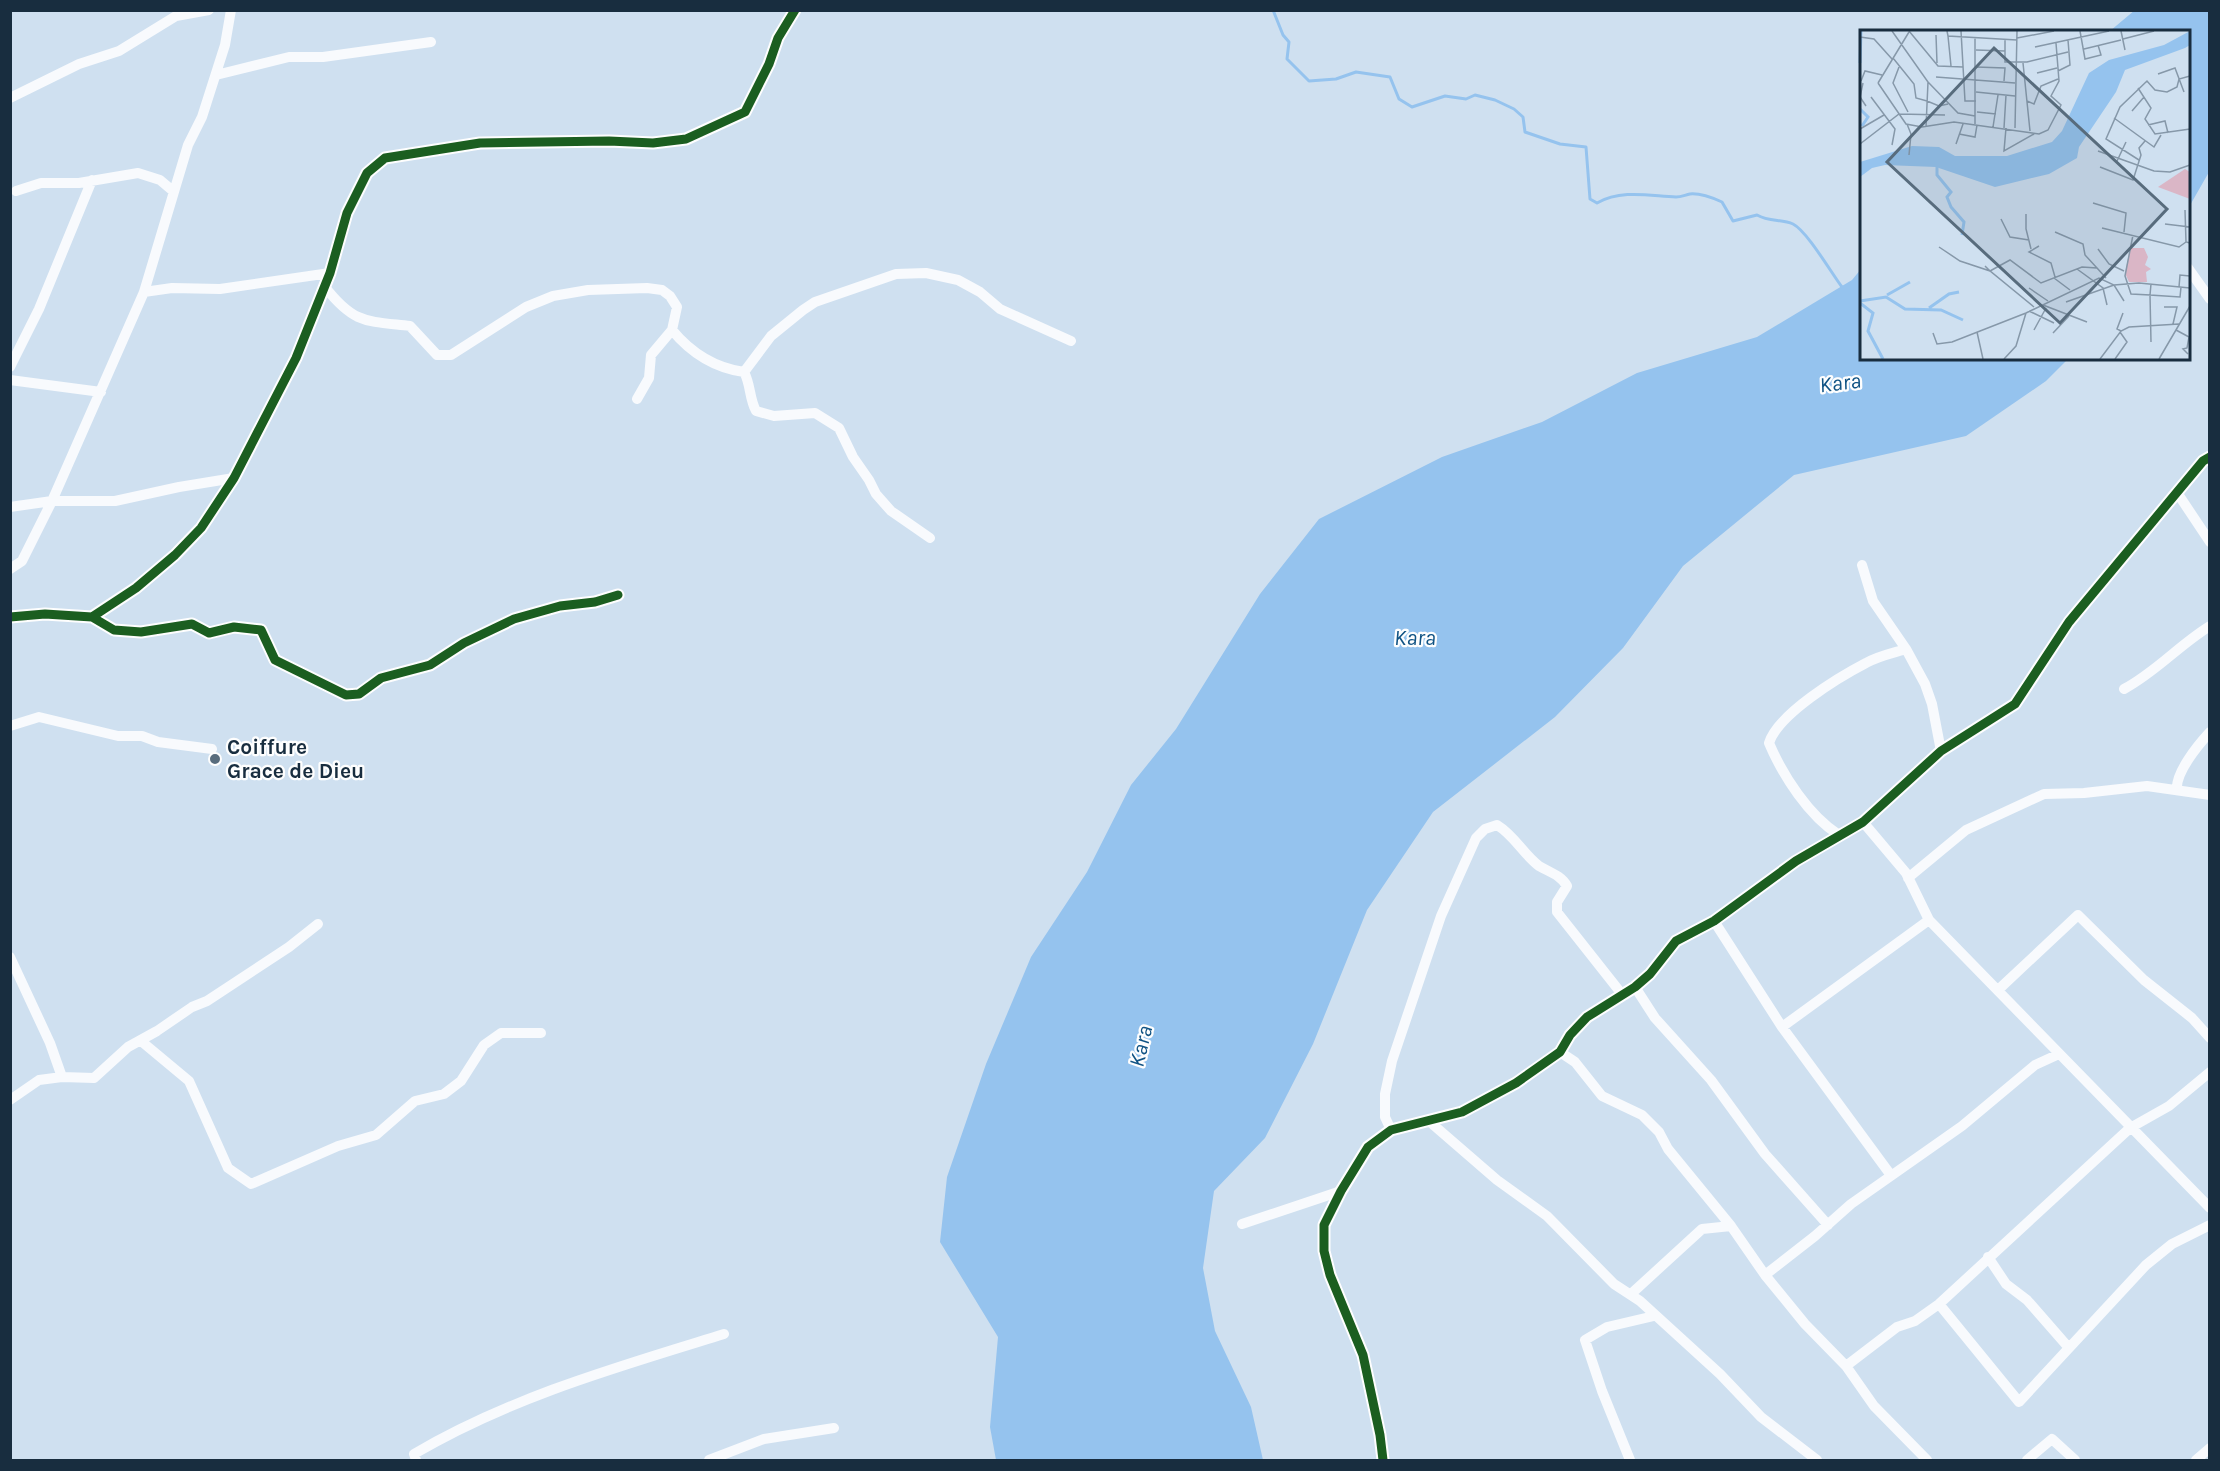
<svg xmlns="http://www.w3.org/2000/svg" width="2220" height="1471" font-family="Karla,sans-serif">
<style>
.water{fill:#95c3ee}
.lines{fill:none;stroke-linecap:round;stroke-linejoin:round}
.stream{stroke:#95c3ee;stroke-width:3}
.minor{stroke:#f8fafd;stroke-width:10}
.cycleway-casing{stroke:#fefefe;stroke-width:13}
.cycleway{stroke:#1b5e20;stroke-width:9}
.poi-dot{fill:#586c7d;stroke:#fefefe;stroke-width:2}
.labels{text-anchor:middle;stroke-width:4.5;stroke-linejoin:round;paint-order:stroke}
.poi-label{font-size:21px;font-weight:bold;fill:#182d3f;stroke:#fefefe;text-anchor:start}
.water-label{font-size:22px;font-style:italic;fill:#105384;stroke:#fefefe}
.inset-river{fill:none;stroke:#95c3ee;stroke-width:3}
.inset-road{fill:none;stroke:#8698a9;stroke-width:1.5}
.view{fill:#586c7d;fill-opacity:0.15;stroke:#586c7d;stroke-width:3}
.inset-edge{fill:none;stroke:#182d3f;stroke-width:3}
</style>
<rect width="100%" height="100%" fill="#cfe0f0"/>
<!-- water -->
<path class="water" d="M2135,10L2209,11V172L2189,207L2188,32L2110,31Z
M1861,269L1862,358L2068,359L2046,381L1966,436L1794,475L1683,566L1623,648L1555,717L1433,812L1367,910L1313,1044L1265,1138L1214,1191L1203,1268L1215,1331L1251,1407L1263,1460H996L990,1427L998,1337L940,1242L947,1177L986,1064L1031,957L1087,872L1131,785L1176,729L1260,594L1319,519L1442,457L1542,422L1637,373L1757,337L1852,280Z"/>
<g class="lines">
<!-- stream -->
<path class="stream" d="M1273,10L1283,35L1289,42L1287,59L1309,81L1336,79L1356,72L1390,77L1399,99L1412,107L1445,96L1466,99L1475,95L1495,100L1514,109L1523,117L1525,132L1560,144L1586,147L1590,199L1597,203C1622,189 1650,196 1676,197C1681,197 1685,195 1690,194C1700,193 1713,198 1722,202L1733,221L1757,215C1769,222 1782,219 1793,224C1807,231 1832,274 1842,287"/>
<!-- minor -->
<path class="minor" d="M216,75L289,57H323L431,42
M10,98L79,64L119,51L176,16L209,10
M16,191L41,183H79L138,173L160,180L173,191
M2188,268L2210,299
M325,287C354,324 366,321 410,326L437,355H451L526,307L553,296L588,290L647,288L662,290L670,296L677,307L672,330L651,355L649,378L637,399
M144,292L172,288L220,289L330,273
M672,330C691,353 715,368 744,372C751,385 749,398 756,411L774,416L815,413L839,428L853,457L869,480L876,494L891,511L930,538
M10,367L39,309L92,180
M744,372L771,336L803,310L815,302L896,274L926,273L958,280L980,292L1000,309L1071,341
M10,380L101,392
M2178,494L2210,542
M10,507L52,501H115L179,487L234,478
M1862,565L1873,601L1906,649L1925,684L1932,704L1941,751
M10,569L22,561L52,501L144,292L188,145L202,117L225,45L231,10
M10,617L45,614L92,617L136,588L175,555L201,528L234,478L296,358L330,273L347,213L367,173L385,158L480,143L609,141L653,143L686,139L745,112L769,64L778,38L795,10
M92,617L114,630L141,632L192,624L209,633L234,627L261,630L275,660L346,695L359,694L381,678L430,665L464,643L514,619L560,606L595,602L618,595
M2124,689C2156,672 2179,645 2210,626
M10,726L39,717L118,736H142L158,742L212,749
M2177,790C2175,773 2198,745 2210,732
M1863,822L1906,873L1929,920L2210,1208
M1839,835C1809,816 1783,776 1769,743C1778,714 1839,677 1866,663C1878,656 1893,653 1906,649
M1908,878L1966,830L2044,794L2084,793L2147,786L2210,795
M1714,921L1782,1027L1890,1174
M10,957L50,1043L62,1077
M1635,987L1655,1018L1711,1080L1765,1154L1828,1225
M1998,990L2078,915L2144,980L2192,1018L2210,1038
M1782,1027L1929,920
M141,1041L189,1081L228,1168L251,1184L338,1146L376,1135L415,1101L444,1094L461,1081L484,1045L501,1033H541
M1560,1052L1575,1062L1602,1096L1642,1115L1659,1132L1668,1149L1731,1226L1765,1275L1805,1324L1846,1366L1874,1406L1927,1460
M10,1100L39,1080L62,1077L94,1078L128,1047L157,1031L192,1007L207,1001L289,947L318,924
M1430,1122L1497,1180L1547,1216L1614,1284L1640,1301L1720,1374L1761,1417L1817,1460
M1391,1130L1385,1117V1094L1392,1061L1441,916L1476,838L1485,829L1497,825C1515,836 1523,854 1539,866C1549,872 1561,875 1567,886L1557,902V912L1621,993
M1242,1224L1341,1191
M1988,1257L2006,1284L2027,1300L2069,1348
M1765,1275L1815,1236L1851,1204L1962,1126L2035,1065L2059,1054
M1631,1294L1702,1229L1731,1226
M1939,1304L2019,1402L2146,1265L2172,1244L2210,1225
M1846,1366L1897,1327L1915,1321L1939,1304L2130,1128L2169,1106L2210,1072
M416,1460L414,1454C511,1397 617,1367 724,1334
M709,1460L764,1439L834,1428
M1383,1460L1380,1435L1363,1355L1330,1275L1324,1251V1225L1341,1191L1368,1147L1391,1130L1462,1112L1516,1083L1560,1052L1570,1035L1587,1017L1635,987L1650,974L1676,941L1714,921L1796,861L1863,822L1941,751L2015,704L2069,622L2203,461L2210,457
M1630,1460L1602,1391L1585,1340L1607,1327L1654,1316
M2027,1460L2052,1439L2075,1460
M2196,1460L2210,1448"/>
<!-- cycleway casing -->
<g class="cycleway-casing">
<path id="cycleway" d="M10,617L45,614L92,617L136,588L175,555L201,528L234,478L296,358L330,273L347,213L367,173L385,158L480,143L609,141L653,143L686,139L745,112L769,64L778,38L795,10
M92,617L114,630L141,632L192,624L209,633L234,627L261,630L275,660L346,695L359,694L381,678L430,665L464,643L514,619L560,606L595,602L618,595
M1383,1460L1380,1435L1363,1355L1330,1275L1324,1251V1225L1341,1191L1368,1147L1391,1130L1462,1112L1516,1083L1560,1052L1570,1035L1587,1017L1635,987L1650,974L1676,941L1714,921L1796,861L1863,822L1941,751L2015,704L2069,622L2203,461L2210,457"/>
</g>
<!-- cycleway -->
<use href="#cycleway" class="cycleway"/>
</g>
<!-- markers -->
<circle class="poi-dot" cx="215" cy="759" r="6"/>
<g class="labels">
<!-- poi labels -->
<g class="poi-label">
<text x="227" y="754">Coiffure<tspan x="227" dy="24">Grace de Dieu</tspan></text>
</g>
<!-- water labels -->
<g class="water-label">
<text transform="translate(1840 382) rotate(-7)" y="8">Kara</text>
<text x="1415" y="645">Kara</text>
<text transform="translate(1140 1046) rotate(-77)" y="8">Kara</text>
</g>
</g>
<!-- overview -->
<g transform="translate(1860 30)">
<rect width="330" height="330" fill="#cfe0f0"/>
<path d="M325,139L330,142V169L298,157ZM270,218H284L288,227L285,235L291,239L286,242L287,252H269L265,243Z" fill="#dab6c6"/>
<path d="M330,1V15L325,18L265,40L256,62L219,117L217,128L189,144L135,157L76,137L25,135L12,138L0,147V132L52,116L79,117L95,126H147L192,112L202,101L229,43L249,30L304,15Z" fill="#95c3ee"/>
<path class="inset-river" d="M0,33L1,1M0,79L8,87L2,96M77,137V145L91,162L87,167L91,177L104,192L102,205M27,265L50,252M0,271L26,267L45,279L81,280L103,290M0,273L13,283L8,301L23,329M69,278L89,264L99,262"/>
<path class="inset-road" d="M32,1L68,52L66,97M49,1L78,36L103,37M87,1L88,6L157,10M101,1L105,71H116M220,1L225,29L241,25L238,15M261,1L265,20M76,5L77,33M88,6L91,36M0,7L14,9L32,29M157,8L194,1M145,9V32H167L208,22M263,9L294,1M175,17L249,1M224,19L261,10M116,20L145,21M33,28L54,54L56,68L67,71M163,33L170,101M39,37L33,53L48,82M116,37L145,38L144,51M198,41L210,35L208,10M177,43L197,38M298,44L315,38L324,62M76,47L155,53M1,51L5,41L22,45M68,52L98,83L115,86M3,53L0,67L6,76M18,53L46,94L62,97L94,92L179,104L188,100L201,75L191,66L199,51L196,13M18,53L49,2M278,58L291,78L285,89L295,104L330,99M116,62L155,66M11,67L35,99L32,115M67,71L79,76L88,74M167,71L174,74L181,56L198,49M272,81L284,67M117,82L136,84M254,88L294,117L301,105M47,94L51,104L49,125M115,94V8M288,95L305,91L308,103M133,97L138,65M144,98L146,65M146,98L144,121L174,104M155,98L157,1M0,99L24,85M99,104L115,107L117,95M0,114L39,84L85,85M96,114L103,94M238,121L294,141L310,142L330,135M279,130L246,109L260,77L287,51L295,60L307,62L317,57L319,49L330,46M257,131L266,112M240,137L273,150L281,125L279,118L285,111M233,173L266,183L264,202M325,180L326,212L330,213M166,184V199L171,219M141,189L150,207L169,210M305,194L330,197M242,198L319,217L326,212M195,202L223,214L225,225L237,238M273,205L265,246L271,264L290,265L291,312M179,216L169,222L191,233L195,247M79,217L100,231L130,241L174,277M238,219L249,234L264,241M125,236L130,241L150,230L181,253L222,237L237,238L246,248M217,239L243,258L247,275M194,248L210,260M291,254L290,265L320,267L321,257M319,257L320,245L330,246M169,258L188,271M206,272L254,255L279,253L330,258M183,275L227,292M304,277H317L313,294M169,281L194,293M174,300L186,278M316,300L329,307L327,318L323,319L328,324M261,301L257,299L263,283M117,302L123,329M73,303L77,314L92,312L166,283L239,248L254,255L264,271M193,303L209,286M144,329L156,316L166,283M240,329L261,301L269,297L319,294M255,329L267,312L260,302M299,329L330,276"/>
<path class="view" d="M134,18L307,179L200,293L27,132Z"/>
<rect width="330" height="330" class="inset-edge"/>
</g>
<!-- border -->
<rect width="2220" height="1471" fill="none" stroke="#182d3f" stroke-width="24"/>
</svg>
